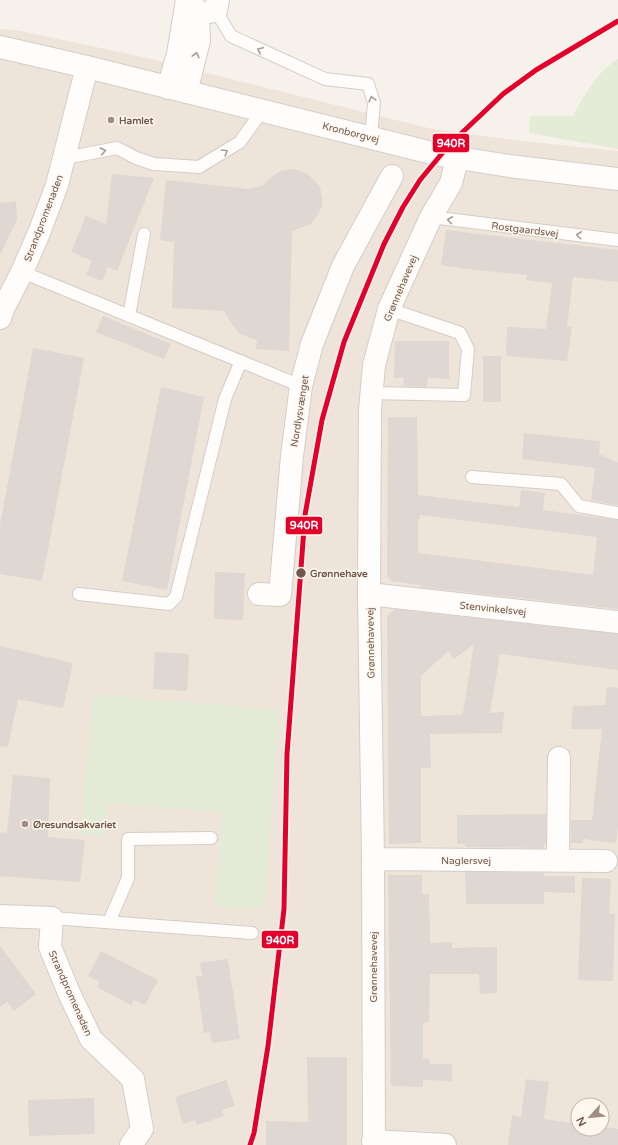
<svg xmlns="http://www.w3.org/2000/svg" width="618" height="1145" font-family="'Varela Round',sans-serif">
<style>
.residential{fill:#efe4d9;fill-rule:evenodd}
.green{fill:#e4ecd7}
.building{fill:#dfd7d1;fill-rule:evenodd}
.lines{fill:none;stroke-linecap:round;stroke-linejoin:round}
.lane-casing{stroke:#d3cdc7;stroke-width:14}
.street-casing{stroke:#d3cdc7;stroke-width:24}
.lane{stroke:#fefdfc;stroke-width:12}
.street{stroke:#fefdfc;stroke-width:22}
.rail-1-casing{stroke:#fdf7ee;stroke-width:8}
.rail-1{stroke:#e4002b;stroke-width:5}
.oneway{stroke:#aa9b94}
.poi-dot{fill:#a08e85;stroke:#fdf7ee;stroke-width:1.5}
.stop-dot{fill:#72594e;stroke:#fdf7ee;stroke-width:1.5}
.labels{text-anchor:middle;stroke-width:3;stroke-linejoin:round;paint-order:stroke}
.poi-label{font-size:10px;font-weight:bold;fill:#72594e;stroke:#fdf7ee;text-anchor:start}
.street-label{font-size:10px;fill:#72594e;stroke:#fdf7ee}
.stop-label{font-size:10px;font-weight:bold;fill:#72594e;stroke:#fdf7ee;text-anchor:start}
.line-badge{stroke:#fdf7ee;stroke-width:1.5}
.badge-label{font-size:11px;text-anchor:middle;font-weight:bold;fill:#fff}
</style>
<rect width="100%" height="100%" fill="#f6f1eb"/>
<!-- residential -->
<path class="residential" d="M0,29L21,31L147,58L432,129L522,141L618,151V1145H0ZM578,1105H602V1129H578Z"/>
<!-- green -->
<path class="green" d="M618,59V149L529,133L530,116H573C584,96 598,70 618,59Z
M92,694L280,710L264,910L214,906L222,812L108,803L105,836L81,834Z"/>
<!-- building -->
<path class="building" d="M294,169L308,174L316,182L320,188L322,198V206L318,215L311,224L292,231L289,351L256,349L257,340L240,334L231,323L224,311L172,308L174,242L160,240L166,180L248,189L262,186L273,176L280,171Z
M112,174L154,178L117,271L108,267L102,281L86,275L92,261L71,252L86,216L106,224Z
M16,201L17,220L0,255V203Z
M446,230L618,250V282L573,277L567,327H572L567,361L506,356L507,327L546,329L552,283L526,280L527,275L476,270L441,265Z
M103,316L171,344L164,359L96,332Z
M395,341H449V379L428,378L427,387L403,386L404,378H394Z
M33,348L84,358L42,581L0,574V525Z
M483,356H501V402H483Z
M161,387L204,397L167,590L122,581Z
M388,417H417L418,495L519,507L521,490L545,493L543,510L618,520V609L419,587L421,585L391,581L387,575ZM420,515L597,537L593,575L418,553V519H420Z
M524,433L600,441L599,454L618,463V505L591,500L595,468L522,459Z
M215,572L245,573L243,620L214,619Z
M395,609L618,634V670L500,654L490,713L504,712L502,733L430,734L431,768H421V843L389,844L387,616ZM474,644L463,713L461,714V715L421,716V676L448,651L454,659Z
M0,646L73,663L63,708L18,699L8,747L0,746Z
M155,652L189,654L187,691L153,689Z
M607,687L618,688V825L616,843L583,839V843H571V820H592L602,729H571L573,706L605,705Z
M13,775L50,778L48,837L85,840L80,882L0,876V832L7,833Z
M546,814V844H544V848L465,847V844H457V815Z
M465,872L544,873V876H575V893L544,892V904H466Z
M388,875H422V894H429L430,943L452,942V948L497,947V993L480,994L479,974H430L429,1022L423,1023V1059L429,1058L430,1064H452V1081L423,1080V1087L391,1086Z
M582,878L611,879L609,914H615L613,981L578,980Z
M0,946L36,994L14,1011L7,1002L0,1007Z
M101,951L158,980L145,1005L134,1000L131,1005L97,987L100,982L88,976Z
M228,959L240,1039L212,1043L210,1032L204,1033L196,976H202L200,963Z
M307,1057H347V1145H266V1121L308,1122Z
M526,1079L549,1082L544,1119L578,1124V1129H602V1127L618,1129V1145H508L512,1115L521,1117Z
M226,1080L235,1106L222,1110L224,1116L197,1125L195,1120L183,1124L175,1097Z
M94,1098L95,1134L29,1136L28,1100Z"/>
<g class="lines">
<!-- lane casing -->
<g class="lane-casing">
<path id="lane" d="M216,11L231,36L325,79L368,84L374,103L371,137
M65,158L117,148L136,158L154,164L199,167L240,142L262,111
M431,217L618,240
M22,272L301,386
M129,316L144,234
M371,393L464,395L468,349L460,333L389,309
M472,477L561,484L579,506L618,513
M79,594L169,604L176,597L225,399L241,361
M52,918L252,933
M109,922L128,878V839L211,838"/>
</g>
<!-- street casing -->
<g class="street-casing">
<path id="street" d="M185,16L216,11L218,0
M0,47L87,67L440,155L509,166L618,179
M168,88L178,54L187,0
M186,92L199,41L198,14L190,0
M0,318L3,309L22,272L39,233L57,185L87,67
M259,594L280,595L292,456L301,386L312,344L343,266L392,176
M369,594L618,622
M373,859L606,861
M558,860L559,758
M0,916L52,918L50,947L69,993L91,1039L133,1079L142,1129L131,1145
M373,1141L445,1145
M374,1145L373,859L369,594L370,410L374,365L389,309L431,217L451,183L457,159"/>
</g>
<!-- lane -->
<use href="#lane" class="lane"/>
<!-- street -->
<use href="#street" class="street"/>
<!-- rail-1 casing -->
<g class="rail-1-casing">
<path id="rail-1" d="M250,1145L254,1133L268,1046L284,909L287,754L305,515L322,420L344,342L384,244L403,207L420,180L449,145L503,94L536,70L618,21"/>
</g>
<!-- rail-1 -->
<use href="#rail-1" class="rail-1"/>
</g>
<!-- one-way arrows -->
<defs><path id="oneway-chevron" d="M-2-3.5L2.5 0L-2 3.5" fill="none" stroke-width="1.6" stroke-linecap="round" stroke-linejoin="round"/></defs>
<g class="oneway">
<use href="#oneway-chevron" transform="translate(260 50) rotate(-155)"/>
<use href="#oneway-chevron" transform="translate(196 55) rotate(-76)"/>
<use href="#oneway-chevron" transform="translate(372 99) rotate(-104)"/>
<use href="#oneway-chevron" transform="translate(103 151) rotate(-11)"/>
<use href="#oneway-chevron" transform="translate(225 152) rotate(-31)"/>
<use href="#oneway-chevron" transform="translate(450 220) rotate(-173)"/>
<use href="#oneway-chevron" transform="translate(579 235) rotate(-173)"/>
</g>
<!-- markers -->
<g class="poi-dot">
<circle cx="111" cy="120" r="4"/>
<circle cx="25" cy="824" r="4"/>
</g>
<circle class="stop-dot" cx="301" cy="573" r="5.5"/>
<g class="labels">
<!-- poi labels -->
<g class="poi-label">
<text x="119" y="124">Hamlet</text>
<text x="33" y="828">Øresundsakvariet</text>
</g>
<!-- street labels -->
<g class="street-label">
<text transform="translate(351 132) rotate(14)" y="4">Kronborgvej</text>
<text transform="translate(43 218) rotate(-69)" y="4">Strandpromenaden</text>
<text transform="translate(525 229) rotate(7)" y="4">Rostgaardsvej</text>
<text transform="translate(400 288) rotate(-67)" y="4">Grønnehavevej</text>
<text transform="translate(299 411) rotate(-81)" y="4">Nordlysvænget</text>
<text transform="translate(493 608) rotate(6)" y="4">Stenvinkelsvej</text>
<text transform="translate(370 643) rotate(-91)" y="4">Grønnehavevej</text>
<text x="466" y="864">Naglersvej</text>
<text transform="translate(373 967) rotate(-90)" y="4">Grønnehavevej</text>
<text transform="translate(71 993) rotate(66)" y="4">Strandpromenaden</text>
</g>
<!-- stop labels -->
<g class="stop-label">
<text x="310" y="577">Grønnehave</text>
</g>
</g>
<g class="line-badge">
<rect x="432" y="133" width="38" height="20" rx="4" fill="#e4002b"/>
<rect x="285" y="516" width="38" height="19" rx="4" fill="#e4002b"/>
<rect x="261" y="930" width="38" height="19" rx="4" fill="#e4002b"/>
</g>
<g class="badge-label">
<text x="451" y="147">940R</text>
<text x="304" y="529">940R</text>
<text x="280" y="944">940R</text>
</g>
<!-- north arrow -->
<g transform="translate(590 1117) rotate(243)"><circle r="19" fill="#fdf7ee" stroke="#c5b8ae"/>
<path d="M0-3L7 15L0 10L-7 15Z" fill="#a08e85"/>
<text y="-6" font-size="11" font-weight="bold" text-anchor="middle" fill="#72594e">N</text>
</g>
</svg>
